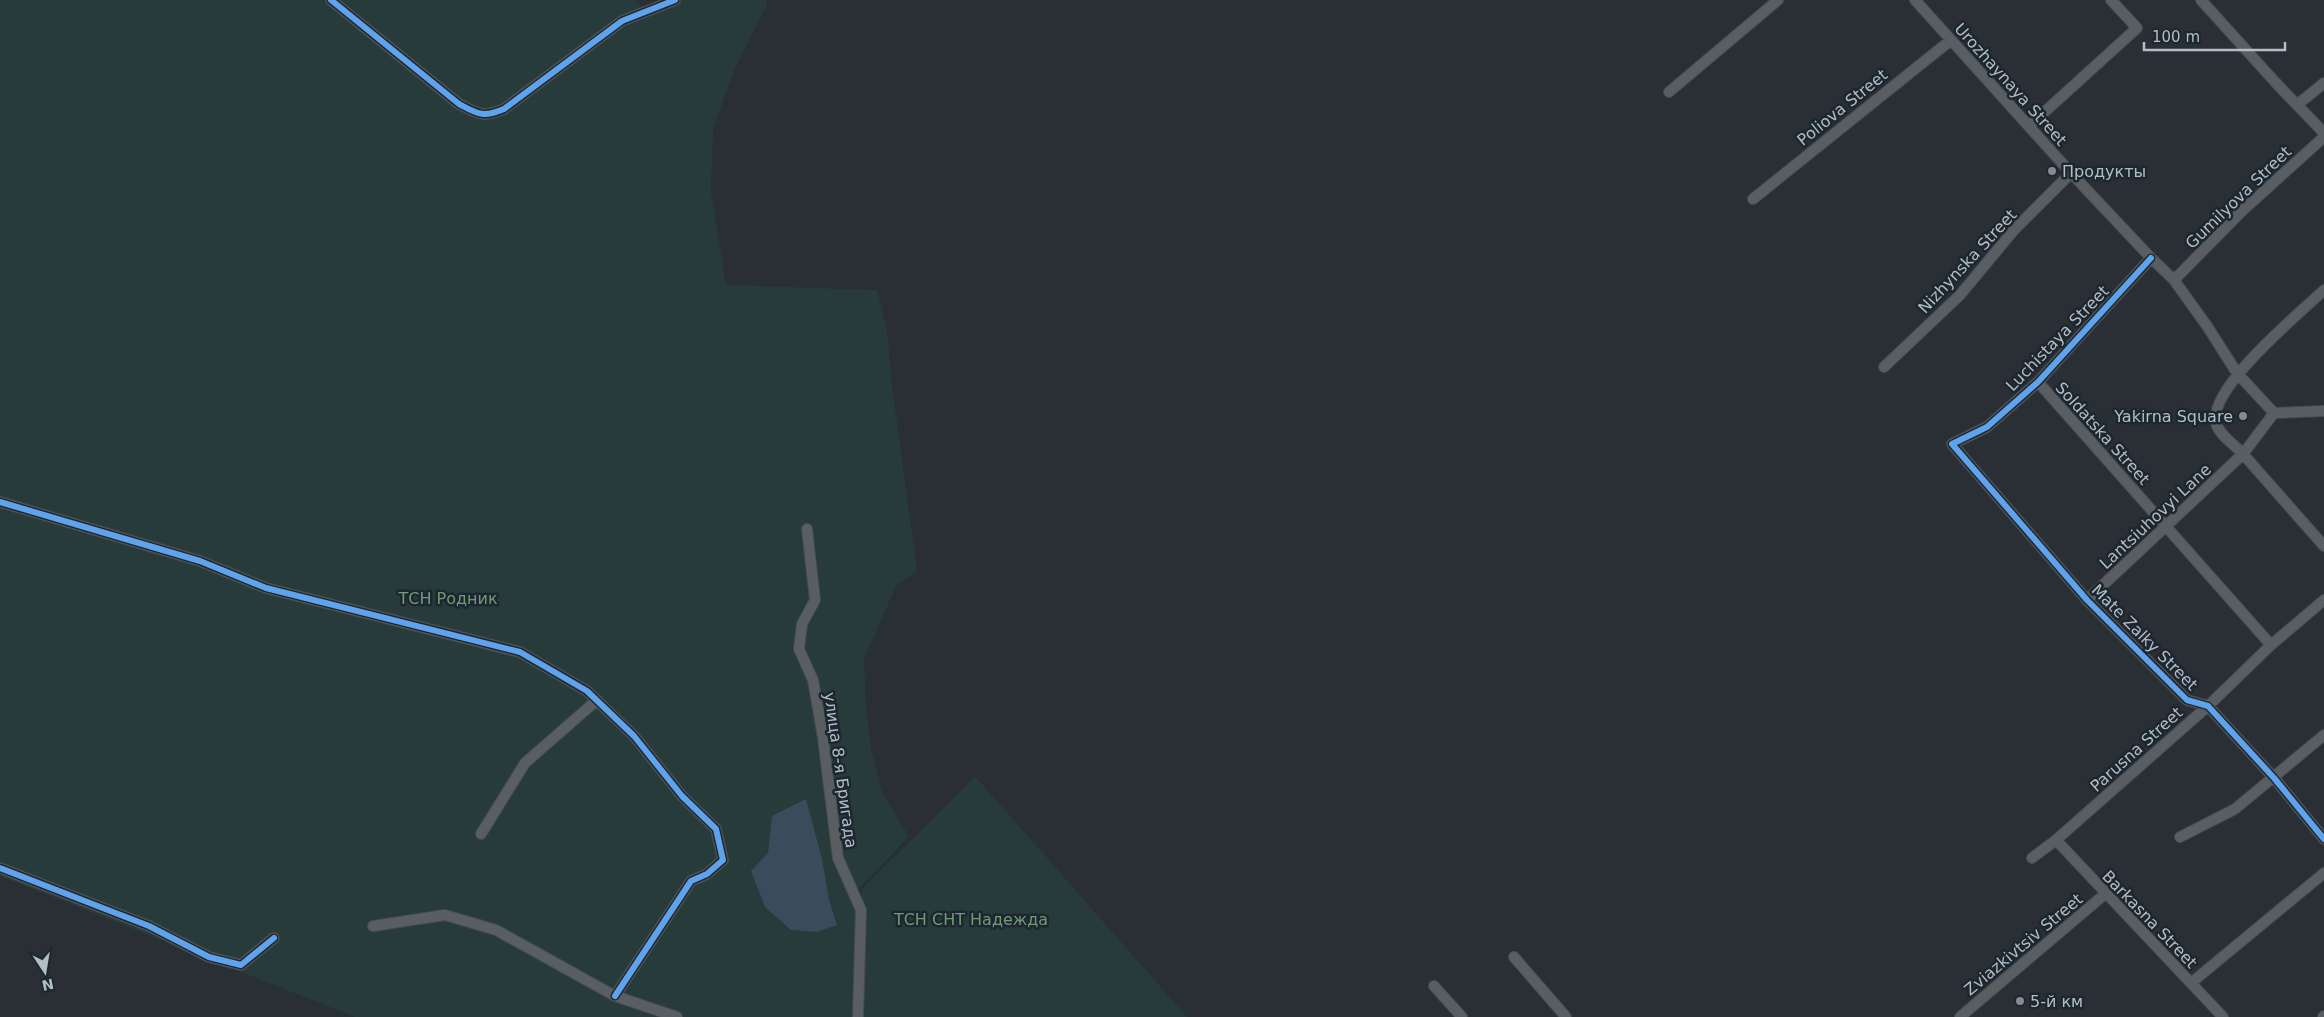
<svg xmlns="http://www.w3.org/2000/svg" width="2324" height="1017" font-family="'DejaVu Sans',sans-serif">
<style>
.green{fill:#273b3b}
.water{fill:#384c5c}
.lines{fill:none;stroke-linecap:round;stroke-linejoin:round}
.minor-casing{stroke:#474b50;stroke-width:12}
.minor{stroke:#595e63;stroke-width:10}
.cycleway-casing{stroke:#1d272f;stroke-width:9}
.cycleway{stroke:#60a3ed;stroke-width:6}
.poi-dot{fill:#838b93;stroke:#1d272f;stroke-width:2}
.labels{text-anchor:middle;stroke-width:5;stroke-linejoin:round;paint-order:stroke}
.street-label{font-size:16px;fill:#b3bdc6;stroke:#1d272f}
.poi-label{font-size:16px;fill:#b3bdc6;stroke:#1d272f;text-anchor:start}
.park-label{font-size:16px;fill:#739a77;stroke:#1d272f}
</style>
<rect width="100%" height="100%" fill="#292f35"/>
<!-- green -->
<path class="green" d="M0,0H635L647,13L677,0H767L766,7L733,73L713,129L711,192L726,285L877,290L887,329L892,385L917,571L896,586L864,659L866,709L871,748L882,793L909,836L857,891L855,1017H355L0,876Z
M975,776L1187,1017H860L862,889Z"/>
<!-- water -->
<path class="water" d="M806,799L822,859L829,900L837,925L817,932L791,930L765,907L751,871L768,853L772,816Z"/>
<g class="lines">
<!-- minor casing -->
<g class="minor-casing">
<path id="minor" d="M331,0L459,104C478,114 483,118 504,109L622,21L675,0
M1915,0L2071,173L2151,258L2174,280L2207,326L2237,373L2274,413L2243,454C2235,445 2219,435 2216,423C2208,388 2299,314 2324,290
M2201,0L2276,83L2324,133
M1669,92L1778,0
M2297,105L2324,83
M2029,126L2137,28L2111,0
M1753,199L1951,40
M2151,258L2038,382L1987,427L1952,444L2087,600L2187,700L2208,706L2274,778L2324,839
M2174,280L2243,210L2324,137
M1884,367L1960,295L2014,230L2071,173
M2038,382L2271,645
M2274,413L2324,411
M0,502L200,561L266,588L520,652L587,691L634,736L682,796L716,829L723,860L707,874L691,881L615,996
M807,529L815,600L802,624L799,649L813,680L823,738L838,858L861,910L858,1017
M2087,600L2243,454L2324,546
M481,834L525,763L597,700
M2180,837L2235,809L2324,735
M2056,840L2223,1017
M2032,858L2056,840L2208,706L2271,645L2324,600
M0,868L149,926L209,957L241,965L274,938
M373,926L445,915L496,930L615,996L677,1017
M1514,957L1566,1017
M2191,983L2324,873
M1434,986L1462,1017
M1960,1017L2105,894
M2323,1017L2324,1016"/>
</g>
<!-- minor -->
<use href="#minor" class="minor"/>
<!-- cycleway casing -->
<g class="cycleway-casing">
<path id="cycleway" d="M331,0L459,104C478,114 483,118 504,109L622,21L675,0
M2151,258L2038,382L1987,427L1952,444L2087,600L2187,700L2208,706L2274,778L2324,839
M0,502L200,561L266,588L520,652L587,691L634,736L682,796L716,829L723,860L707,874L691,881L615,996
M0,868L149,926L209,957L241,965L274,938"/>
</g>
<!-- cycleway -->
<use href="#cycleway" class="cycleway"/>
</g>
<!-- markers -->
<g class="poi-dot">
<circle cx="2052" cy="171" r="5"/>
<circle cx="2243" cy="416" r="5"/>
<circle cx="2020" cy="1001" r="5"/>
</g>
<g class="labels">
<!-- street labels -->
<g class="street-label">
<text transform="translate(2011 84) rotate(48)" y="6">Urozhaynaya Street</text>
<text transform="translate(1842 107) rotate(-39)" y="6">Poliova Street</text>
<text transform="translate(2238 197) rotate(-44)" y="6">Gumilyova Street</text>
<text transform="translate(1967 261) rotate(-47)" y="6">Nizhynska Street</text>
<text transform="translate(2057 338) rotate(-46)" y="6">Luchistaya Street</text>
<text transform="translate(2103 433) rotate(48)" y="6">Soldatska Street</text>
<text transform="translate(2155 516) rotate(-43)" y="6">Lantsiuhovyi Lane</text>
<text transform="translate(2145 637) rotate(45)" y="6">Mate Zalky Street</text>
<text transform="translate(2136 749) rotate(-42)" y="6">Parusna Street</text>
<text transform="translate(841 770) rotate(82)" y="6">улица 8-я Бригада</text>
<text transform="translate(2150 919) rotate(46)" y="6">Barkasna Street</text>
<text transform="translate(2023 944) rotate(-40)" y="6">Zviazkivtsiv Street</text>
</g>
<!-- poi labels -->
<g class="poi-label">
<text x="2062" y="177">Продукты</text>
<text x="2233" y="422" text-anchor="end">Yakirna Square</text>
<text x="2030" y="1007">5-й км</text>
</g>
<!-- park labels -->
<g class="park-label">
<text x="448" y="604">ТСН Родник</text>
<text x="971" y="925">ТСН СНТ Надежда</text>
</g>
</g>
<!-- north arrow -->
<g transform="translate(45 972) rotate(168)" stroke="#1d272f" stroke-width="4" paint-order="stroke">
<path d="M0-4L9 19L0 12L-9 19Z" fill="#b3bdc6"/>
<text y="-8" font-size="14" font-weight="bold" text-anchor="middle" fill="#b3bdc6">N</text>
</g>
<!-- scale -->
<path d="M2144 42v8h141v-8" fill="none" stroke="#b3bdc6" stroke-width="2.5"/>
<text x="2152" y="42" font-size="15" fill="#b3bdc6" stroke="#1d272f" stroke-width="4" paint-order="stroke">100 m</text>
</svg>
